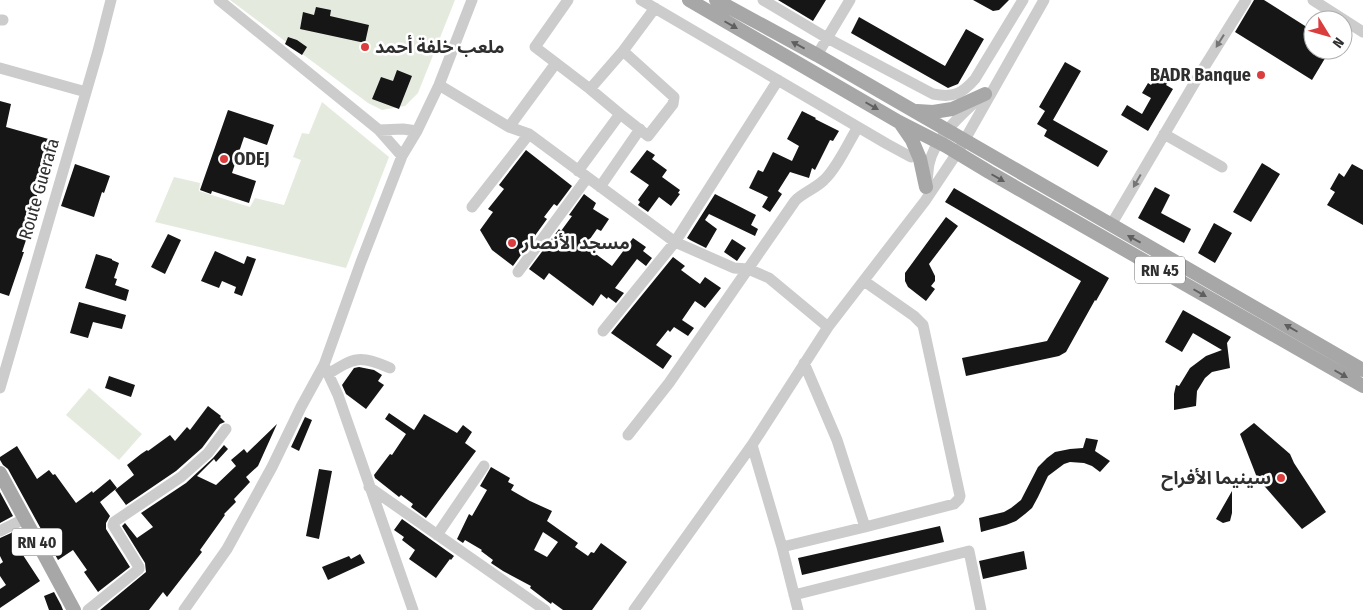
<svg xmlns="http://www.w3.org/2000/svg" width="1363" height="610" font-family="'Fira Sans Condensed','Noto Sans Arabic',sans-serif">
<style>
.green{fill:#e4ebde}
.building{fill:#161616;fill-rule:evenodd}
.lines{fill:none;stroke-linecap:round;stroke-linejoin:round}
.minor{stroke:#ccc;stroke-width:11}
.major{stroke:#a7a7a7;stroke-width:14}
.oneway{fill:#5f5f5f}
.oneway2{fill:#767676}
.poi-dot{fill:#da3d3d;stroke:#fff;stroke-width:2}
.labels{text-anchor:middle;stroke-width:5;stroke-linejoin:round;paint-order:stroke}
.shield{fill:#fff;stroke:#6d6d6d;stroke-width:1}
.shield-label{font-size:16px;font-weight:bold;fill:#2f2f2f}
.poi-label{font-size:18px;font-weight:bold;fill:#2f2f2f;stroke:#fff;text-anchor:start}
.street-label{font-size:18px;fill:#2f2f2f;stroke:#fff}
</style>
<rect width="100%" height="100%" fill="#fff"/>
<!-- green -->
<path class="green" d="M230,0H455L418,93L405,106L382,110L368,103Z
M322,102L389,157L346,268L155,222L174,177L200,183L199,191L250,207L255,198L284,205L301,160L293,157L302,133L309,134Z
M89,388L142,434L119,460L66,415Z"/>
<!-- building -->
<path class="building" d="M778,0H826L813,21Z
M973,0H1009L999,10L993,11Z
M1254,0H1264L1313,31V50H1330L1312,80L1235,32Z
M316,7L331,10L330,16L369,25L365,43L300,29L303,12L314,15Z
M859,17L945,66L966,29L984,39L958,84L948,88L851,33Z
M288,37L297,40L307,47L302,55L285,44Z
M1065,62L1081,71L1053,120L1108,151L1098,167L1044,136L1047,130L1037,124L1045,111L1039,107Z
M397,70L412,76L399,109L372,99L381,77L393,81Z
M1161,78L1168,82L1166,85L1173,89L1148,131L1121,115L1127,105L1142,114L1151,98L1142,93L1148,83L1151,85L1155,79L1159,82Z
M0,101L11,104L6,127L52,140L46,163L48,164L24,233L28,234L22,252H24L9,296L0,293Z
M228,110L274,125L267,145L244,137L232,173L256,181L249,203L212,191L211,194L200,190Z
M802,111L816,118L815,119L839,131L833,141L830,140L815,170L812,168L809,178L790,172L778,191L782,194L770,212L762,207L768,197L749,188L758,170L763,172L773,152L792,161L799,146L787,139Z
M526,150L572,186L557,206L554,204L544,217L547,219L513,266L492,250L480,230L493,212L488,209L504,189L499,185Z
M647,150L655,155L652,159L667,170L662,177L680,190L678,193L680,194L671,206L659,197L648,212L638,205L640,202L638,200L649,185L630,172Z
M1262,163L1280,174L1251,222L1233,212Z
M75,164L110,176L104,193L102,192L94,217L61,206Z
M1352,164L1363,170V225L1327,205L1335,192L1330,189L1339,173L1344,177Z
M1155,187L1170,195L1161,213L1191,229L1184,243L1138,218Z
M954,188L1109,278L1096,301L1095,300L1066,352L1059,356L966,376L962,358L1047,341L1081,281L945,202Z
M584,194L596,203L593,209L609,219L601,231L597,229L585,246L612,266L633,238L646,247L643,251L652,258L646,266L637,259L615,288L624,293L616,303L608,297L607,299L601,294L593,306L549,273L544,280L529,269L559,229L561,231L572,216L569,215Z
M715,194L756,215L751,225L758,229L755,236L709,214L705,220L717,229L706,248L690,240L687,238Z
M946,217L958,226L929,264L935,276V281L931,286L935,289L926,301L908,287L905,281V273Z
M1214,223L1232,233L1215,263L1198,253Z
M168,234L181,240L165,274L151,267Z
M732,239L746,248L737,261L724,252Z
M215,251L244,264L247,256L256,259L242,296L234,293L236,287L222,281L219,288L201,281Z
M96,254L112,259V260L119,263L114,278L117,279L115,285L129,290L126,301L85,288Z
M673,257L685,266L681,270L700,284L705,277L721,288L705,308L695,301L682,320L694,328L688,336L674,327L670,332L668,330L656,345L672,356L663,369L611,333Z
M79,302L126,315L122,329L93,322L88,338L70,333Z
M1183,310L1231,337L1227,343L1230,368L1212,372L1205,378L1197,391L1196,406L1174,410V394L1176,385L1179,386L1190,368L1206,356L1222,350L1193,333L1182,352L1165,342Z
M359,367L374,370L382,375L378,381L384,385L366,409L346,394L342,385L354,368Z
M109,376L135,385L131,397L105,388Z
M208,406L221,416L220,417L225,422L220,424L202,448L176,471L123,507L126,505L115,490L134,475L127,465L141,454L147,450L148,451L170,435L175,441L187,427L190,430Z
M389,413L414,430L424,414L457,433L463,425L472,432L465,443L476,451L426,518L411,507L413,504L401,495L399,497L375,478L374,475L390,454L392,455L406,434L385,419Z
M305,417L312,420L299,451L291,447Z
M1254,423L1290,454L1294,463L1326,512L1302,529L1259,480L1256,475L1240,434Z
M277,424L258,466L246,477L250,482L234,499L236,502L224,514L225,515L200,550L202,552L167,597L163,592L149,610H100L146,572L145,563L122,526L125,523L137,538L153,527L141,513L186,483L213,458L224,445L228,449L216,462L214,459L197,476L216,485L236,466L231,460L244,449L247,453Z
M1086,438L1098,440L1095,451L1110,461L1100,472L1092,466L1084,463L1070,462L1064,464L1048,476L1038,497L1032,508L1025,514L1016,521L1006,525L981,532L979,518L1004,512L1011,508L1021,500L1038,467L1047,458L1055,452L1070,449L1083,448Z
M17,446L37,479L49,470L53,475L55,474L76,503L92,491L93,493L110,479L117,488L100,502L110,516L106,523V529L130,567L98,592L84,572L87,570L73,550L58,560L8,469L3,465L0,460V457Z
M491,467L510,478L508,482L514,485L511,490L530,501L552,511L547,521L578,543L575,547L588,556L591,552L594,553L601,543L627,562L592,610H563L552,602L551,604L530,588L531,586L503,571L491,563L493,560L481,551L482,550L465,540L463,543L457,539L469,514L472,516L487,490L480,486ZM543,532L558,542L547,557L534,550Z
M319,469L332,471L319,539L306,536Z
M1232,491V513L1230,521L1223,523L1216,519Z
M0,492L13,516L0,523Z
M402,519L454,556L451,560L450,559L436,578L409,559L415,550L402,540L404,537L394,530Z
M940,526L944,542L802,575L798,558Z
M20,529L30,546L21,552L40,581L0,608V589L6,585L0,576V564L3,562L0,556V538Z
M1024,551L1027,569L983,579L979,561Z
M360,554L365,563L328,580L322,567L349,556L351,559Z
M54,592L61,605L63,610H49L44,596Z"/>
<g class="lines">
<!-- minor -->
<path class="minor" d="M219,0L379,130L402,156
M641,0L887,144L911,157L918,155
M763,0L827,38L933,94C953,98 962,94 975,79L1023,0
M1313,0L1363,32
M0,20H3
M817,55L850,0
M556,63L535,47L568,0
M0,68L86,92
M439,85L509,127L529,134L675,242L734,268L748,269L769,278L828,327
M620,114L648,136L673,104L674,97L623,51
M509,127L556,63L590,89L623,51L655,8
M379,130L403,129L417,131
M1164,134L1222,167
M578,171L620,114L590,89
M927,180C928,175 928,169 929,164C935,138 958,118 976,101
M600,187L640,129
M472,207L529,134
M1111,225L1198,77L1246,0
M518,272L587,178
M603,331L675,242L778,80
M804,363L837,440L865,527
M324,365L338,395L413,610
M328,374C355,357 360,355 390,368
M0,388L98,51L111,0
M628,435L669,383L795,201C802,193 815,189 824,180C837,168 848,143 858,127
M752,445L782,547L798,610
M369,487L545,610
M0,531L24,519
M437,535L484,466
M782,547L865,527L954,504L959,499L960,496L923,325L914,316L864,281
M794,595L969,551L981,610
M88,610L139,569V567L113,525L114,522L181,477L208,453L226,429
M184,610L227,549L272,467L301,407L324,365L361,262L402,156L417,131L439,85L472,0
M634,610L752,445L828,327L925,201L959,150L1044,0"/>
<!-- major -->
<path class="major" d="M689,0L899,122L946,146L989,172L1363,386
M716,0L817,55L1363,370
M917,111L933,112L952,109L985,94
M901,124L912,140L920,159L926,187
M0,473L74,610"/>
</g>
<!-- one-way arrows -->
<defs><path id="oneway-solid" d="M-6-.8H1V-3.2L6.5 0L1 3.2V.8H-6Z" transform="scale(1.25)"/></defs>
<g class="oneway">
<use href="#oneway-solid" transform="translate(731 25) rotate(30)"/>
<use href="#oneway-solid" transform="translate(798 45) rotate(-152)"/>
<use href="#oneway-solid" transform="translate(872 106) rotate(30)"/>
<use href="#oneway-solid" transform="translate(998 178) rotate(30)"/>
<use href="#oneway-solid" transform="translate(1134 239) rotate(-151)"/>
<use href="#oneway-solid" transform="translate(1200 293) rotate(30)"/>
<use href="#oneway-solid" transform="translate(1291 328) rotate(-150)"/>
<use href="#oneway-solid" transform="translate(1341 374) rotate(30)"/>
</g>
<g class="oneway2">
<use href="#oneway-solid" transform="translate(1220 41) rotate(122)"/>
<use href="#oneway-solid" transform="translate(1137 181) rotate(120)"/>
</g>
<!-- markers -->
<g class="poi-dot">
<circle cx="365" cy="47" r="5"/>
<circle cx="1261" cy="75" r="5"/>
<circle cx="224" cy="159" r="5"/>
<circle cx="512" cy="243" r="5"/>
<circle cx="1281" cy="478" r="5"/>
</g>
<g class="labels">
<!-- shield labels -->
<g class="shield">
<rect x="1135" y="256.5" width="50" height="27" rx="4"/>
<rect x="12" y="528.5" width="50" height="27" rx="4"/>
</g>
<g class="shield-label">
<text x="1160" y="276">RN 45</text>
<text x="37" y="548">RN 40</text>
</g>
<!-- poi labels -->
<g class="poi-label">
<text x="375" y="53">ملعب خلفة أحمد</text>
<text x="1251" y="81" text-anchor="end">BADR Banque</text>
<text x="234" y="165">ODEJ</text>
<text x="522" y="249">مسجد الأنصار</text>
<text x="1271" y="484" text-anchor="end">سينيما الأفراح</text>
</g>
<!-- street labels -->
<g class="street-label">
<text transform="translate(39 189) rotate(-74)" y="6">Route Guerafa</text>
</g>
</g>
<!-- north arrow -->
<g transform="translate(1328 35) rotate(127)"><circle r="24" fill="#ffffff" stroke="#acacac"/>
<path d="M0-4L9 19L0 12L-9 19Z" fill="#da3d3d"/>
<text y="-8" font-size="14" font-weight="bold" text-anchor="middle" fill="#2f2f2f">N</text>
</g>
</svg>
